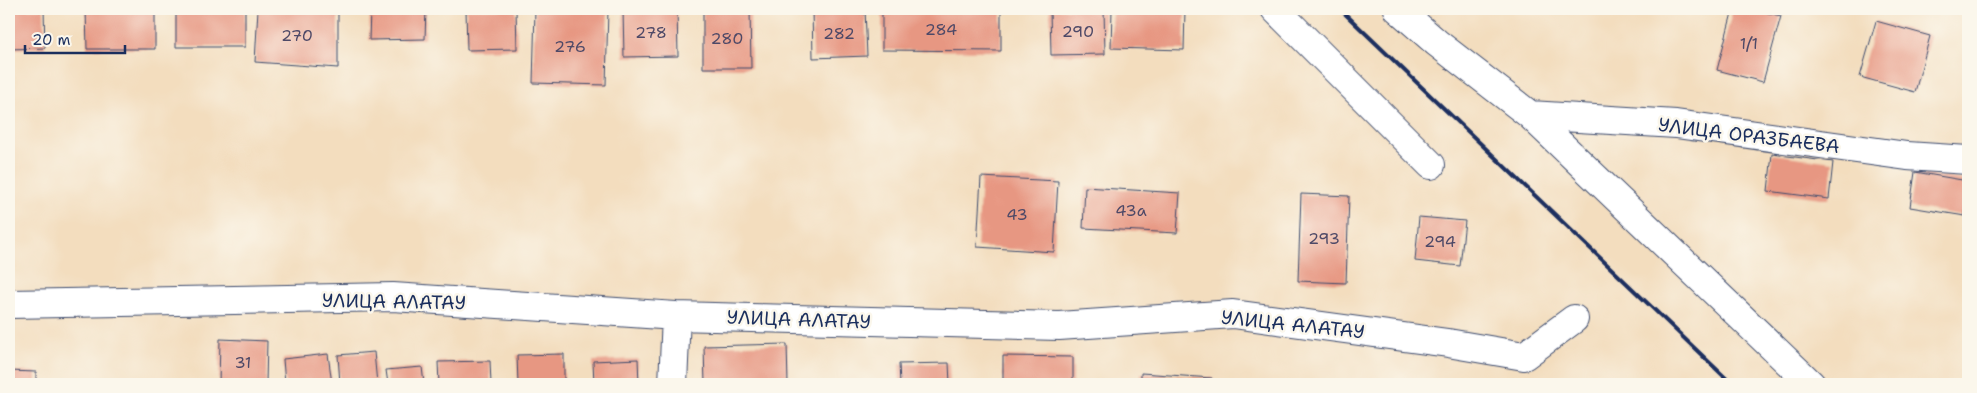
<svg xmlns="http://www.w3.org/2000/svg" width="1977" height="393" font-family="'Shantell Sans',sans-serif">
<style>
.building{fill:#e79782}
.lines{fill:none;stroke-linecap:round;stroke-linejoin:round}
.minor-casing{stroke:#3b496c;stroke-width:30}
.minor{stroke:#fff;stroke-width:28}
.rail{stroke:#1b2f5e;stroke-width:4}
.labels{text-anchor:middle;stroke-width:5;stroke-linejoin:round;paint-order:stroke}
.number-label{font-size:16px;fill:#4e4967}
.street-label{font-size:19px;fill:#1b2f5e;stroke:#fbf7ec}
</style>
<rect width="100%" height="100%" fill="#fbf7ec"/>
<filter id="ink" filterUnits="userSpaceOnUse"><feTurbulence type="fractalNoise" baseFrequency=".02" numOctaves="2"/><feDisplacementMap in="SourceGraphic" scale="10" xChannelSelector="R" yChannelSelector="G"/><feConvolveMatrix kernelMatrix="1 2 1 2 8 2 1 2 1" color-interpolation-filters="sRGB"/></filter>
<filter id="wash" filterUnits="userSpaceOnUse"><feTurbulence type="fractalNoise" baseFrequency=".0096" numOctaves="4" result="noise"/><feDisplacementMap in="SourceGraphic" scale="20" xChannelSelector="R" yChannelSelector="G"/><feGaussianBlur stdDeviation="1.12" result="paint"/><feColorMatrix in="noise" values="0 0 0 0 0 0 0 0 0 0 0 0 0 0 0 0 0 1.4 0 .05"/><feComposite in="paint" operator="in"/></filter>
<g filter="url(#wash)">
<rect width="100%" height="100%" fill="#f3ddbe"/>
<g id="blocks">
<!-- building -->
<path class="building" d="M9,9H44L45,48L9,49Z
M86,9H155V49H87Z
M176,9H245V47H176Z
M258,9H338V68L255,62Z
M370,9H426L425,39L369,40Z
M466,9H516L517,49L467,50Z
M535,9H608L606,85L533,83Z
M623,9H677L678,56L624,57Z
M703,9H750L751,68H703Z
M812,9H865L867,56L813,58Z
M882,9H1001V51L882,50Z
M1050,9H1104L1105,54L1051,55Z
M1112,9H1185L1184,50L1111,48Z
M1733,9H1751L1781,16L1763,82L1717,70Z
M1876,21L1930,36L1915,92L1860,77Z
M1772,154L1833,162L1829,199L1768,191Z
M1915,172L1968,181L1965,216L1910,207Z
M981,177L1058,181L1054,252L977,247Z
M1085,187L1180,193L1177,233L1083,228Z
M1301,194L1349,196L1346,283L1298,281Z
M1419,217L1465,221L1460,266L1415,261Z
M220,339L267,341L266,384H219Z
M787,344L788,384H705L704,346Z
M374,352L377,384H340L338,355Z
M328,354L332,384H285L283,359Z
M564,354V384H518L517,355Z
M1003,356L1073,357V384H1003Z
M638,359L639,384H594L593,361Z
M490,361L491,384H439L438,362Z
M949,363L950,384H900L899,364Z
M422,367L424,384H388L386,370Z
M9,371L36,372V384H9Z
M1141,373L1212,378V384H1141Z"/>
</g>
</g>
<g filter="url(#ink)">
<use href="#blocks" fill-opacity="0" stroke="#3b496c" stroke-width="1"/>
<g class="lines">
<!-- minor casing -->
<g class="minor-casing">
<path id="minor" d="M1275,9L1431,165
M1398,9L1437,43L1530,115L1811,384
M1530,115L1676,124L1907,156L1968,160
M9,304L393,297L676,316L1059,326L1233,314L1448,343L1524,356L1574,319
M673,384L676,316"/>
</g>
<!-- minor -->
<use href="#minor" class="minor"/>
<!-- rail -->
<path class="rail" d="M1340,9L1732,384"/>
</g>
</g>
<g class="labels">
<!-- number labels -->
<g class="number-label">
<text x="941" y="35">284</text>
<text x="1078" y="37">290</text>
<text x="651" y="38">278</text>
<text x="839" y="39">282</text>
<text x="297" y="41">270</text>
<text x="727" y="44">280</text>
<text x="1749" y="49">1/1</text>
<text x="570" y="52">276</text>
<text x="1131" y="216">43а</text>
<text x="1017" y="220">43</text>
<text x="1324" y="244">293</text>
<text x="1440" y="247">294</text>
<text x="243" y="368">31</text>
</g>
<!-- street labels -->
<g class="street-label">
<text transform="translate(1749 135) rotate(7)" y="7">УЛИЦА ОРАЗБАЕВА</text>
<text transform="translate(394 301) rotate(1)" y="7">УЛИЦА АЛАТАУ</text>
<text transform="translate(799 319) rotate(2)" y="7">УЛИЦА АЛАТАУ</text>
<text transform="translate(1293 324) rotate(6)" y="7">УЛИЦА АЛАТАУ</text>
</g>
</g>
<!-- margin -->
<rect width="1977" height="393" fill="none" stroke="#fbf7ec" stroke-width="30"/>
<!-- scale -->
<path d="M25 45v8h100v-8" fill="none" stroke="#1b2f5e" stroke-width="2.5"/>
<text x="32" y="45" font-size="15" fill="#1b2f5e" stroke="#fbf7ec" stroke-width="4" paint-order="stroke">20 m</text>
</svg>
